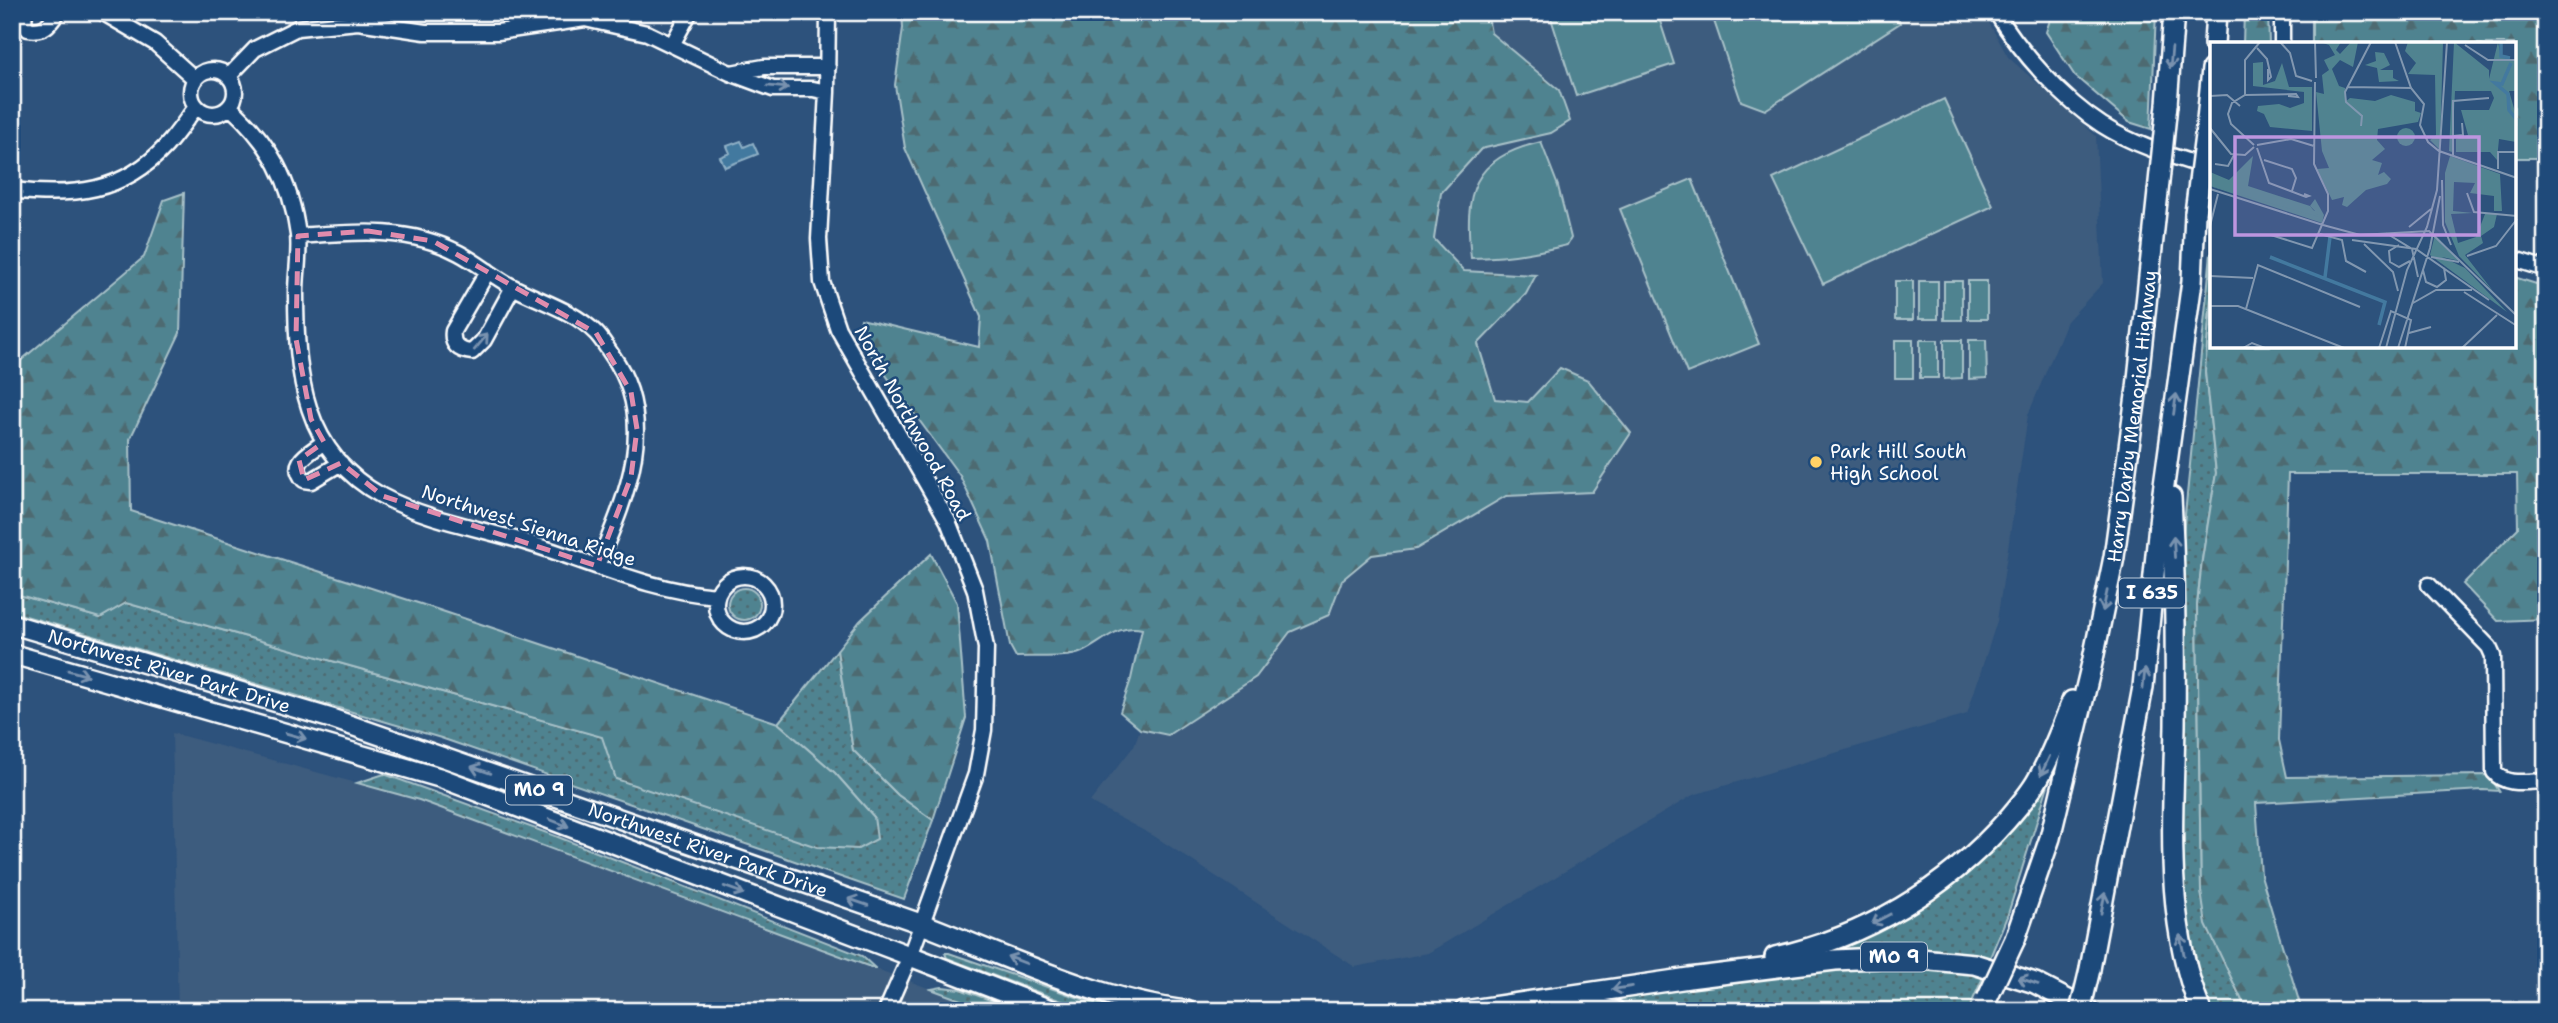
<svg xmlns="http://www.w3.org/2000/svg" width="2558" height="1023" font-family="'Shantell Sans',sans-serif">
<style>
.built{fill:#3d5c7e}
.grass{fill:url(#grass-dots);stroke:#a8c1c8;stroke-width:2}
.forest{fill:url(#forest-firs);stroke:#a8c1c8;stroke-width:2}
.pitch{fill:#508390;stroke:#a8c1c8;stroke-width:2}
.water{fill:#43799f;stroke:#8eafc5;stroke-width:2}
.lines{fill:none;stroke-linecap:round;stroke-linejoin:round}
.minor-casing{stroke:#fff;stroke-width:19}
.major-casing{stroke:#fff;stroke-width:23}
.highway-casing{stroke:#fff;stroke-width:24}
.minor{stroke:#1f4a7a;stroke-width:14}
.major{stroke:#1f4a7a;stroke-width:18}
.highway{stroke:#1f4a7a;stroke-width:19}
.highway-bridge-casing{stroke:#fff;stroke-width:24;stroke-linecap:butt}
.highway-bridge{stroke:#1f4a7a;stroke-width:19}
.oneway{stroke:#7992af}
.marked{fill:none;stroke:#e08cad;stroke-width:5;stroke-dasharray:14 9;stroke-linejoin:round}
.poi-dot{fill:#ffd166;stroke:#1f4a7a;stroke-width:2.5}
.labels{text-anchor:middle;stroke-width:5;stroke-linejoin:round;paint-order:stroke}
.shield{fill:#1f4a7a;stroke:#bcc9d7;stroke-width:2}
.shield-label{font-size:18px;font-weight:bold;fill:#fff}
.street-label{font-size:19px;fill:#fff;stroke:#1f4a7a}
.poi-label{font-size:19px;fill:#fff;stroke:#1f4a7a;text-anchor:start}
.inset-river{fill:none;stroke:#43799f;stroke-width:3.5}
.inset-road{fill:none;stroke:#8197b0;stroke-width:2}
.view{fill:#bd96df;fill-opacity:0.15;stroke:#bd96df;stroke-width:3.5}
.inset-edge{fill:none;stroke:#fff;stroke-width:3.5}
</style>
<defs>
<pattern id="grass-dots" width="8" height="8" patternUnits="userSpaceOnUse" patternTransform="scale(1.75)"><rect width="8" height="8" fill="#508390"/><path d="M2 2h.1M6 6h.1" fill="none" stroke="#4e6a71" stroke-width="1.8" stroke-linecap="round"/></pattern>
<pattern id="forest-firs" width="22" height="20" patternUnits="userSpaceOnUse" patternTransform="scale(1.75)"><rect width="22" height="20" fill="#508390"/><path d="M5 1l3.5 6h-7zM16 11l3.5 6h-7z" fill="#4e6a71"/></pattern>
</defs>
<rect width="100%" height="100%" fill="#2d527c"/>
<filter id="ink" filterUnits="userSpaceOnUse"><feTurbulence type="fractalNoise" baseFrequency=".0143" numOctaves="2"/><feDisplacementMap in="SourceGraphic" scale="14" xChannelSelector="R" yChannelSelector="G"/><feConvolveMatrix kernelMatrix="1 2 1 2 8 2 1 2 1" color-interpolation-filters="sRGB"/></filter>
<g filter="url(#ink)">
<!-- built -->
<path class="built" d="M1487,12H1983L2008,57L2096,136L2103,283L2067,321L2028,415L1997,621L1967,714L1693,795L1428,953L1355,967L1154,836L1090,802L1134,746L1140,729L1168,735L1256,677L1290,632L1329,615L1342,580L1372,555L1416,549L1506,496L1592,492L1527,402L1495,399L1478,344L1526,294L1464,271L1434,239L1441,193L1482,149L1551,133L1559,90L1491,33Z
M172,733L419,800L990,1011H178Z"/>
<!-- grass -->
<path class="grass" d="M2211,253V297L2205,372L2216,473L2202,560L2197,606L2201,891L2207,925L2247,1011H2206L2180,913L2181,555Z
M728 604a16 16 0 1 1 32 0a16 16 0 1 1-32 0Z
M12,593L100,618L126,603L603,737L616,779L874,817L835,773L778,723L837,650L853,750L898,795L933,820L904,899L441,738L12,612Z
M2054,766L2008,914L1989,960L1954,953L1892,948L1799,957L1886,922Z
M384,774L558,837L862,956L876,969L419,800L357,783Z
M945,953H949L1117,1011H1088L947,958Z
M1877,963L1985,973L1968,1011H1637L1590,1001Z
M942,987L960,989L1020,1011H990L931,989Z"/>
<!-- forest -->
<path class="forest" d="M902,12H1487L1491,33L1559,90L1570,121L1551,133L1481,149L1441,193L1434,239L1464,271L1536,275L1526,294L1478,344L1495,399L1528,402L1560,368L1588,380L1631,433L1592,492L1506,496L1416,549L1372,555L1342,580L1329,615L1290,632L1256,677L1168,735L1140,729L1120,712L1131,679L1142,629C1118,623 1102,643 1082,652C1068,659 1033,656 1016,657L1010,646L990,541L960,476L858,337L861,319L979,347L981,317L905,148L895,85L903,28Z
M2080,12H2156L2151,129L2129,122L2075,76L2046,32L2051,17Z
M2244,12H2268L2269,44H2243Z
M2330,12H2546V158H2514V44H2312V16Z
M184,193L180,333L130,439L131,511L421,604L778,723L835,773L874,817L877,839L858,849L817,847L616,779L602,737L126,603L100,618L12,593V368L144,257L164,200Z
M2514,277L2546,287V619L2498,621L2463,584L2518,528L2517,474H2288L2279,740L2287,777L2489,775L2499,791L2483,790L2256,803L2261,875L2302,1011H2247L2206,925L2201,891L2197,606L2202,560L2216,473L2205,372L2211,297L2212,346H2514Z
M931,554L957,603L966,718L933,820L898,795L853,750L837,650L860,621Z"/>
<!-- pitch -->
<path class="pitch" d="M1549,12H1657L1674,64L1576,96Z
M1711,12H1896L1900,23L1765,110L1741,101Z
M1944,99L1993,206L1823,284L1773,179Z
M1541,142L1558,186L1571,238L1567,245C1535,253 1504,258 1471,258C1464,193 1471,158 1541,142Z
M1692,179L1759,344L1687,373L1620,209Z
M1895,281H1913V320H1895Z
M1919,281H1938V319H1919Z
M1944,281H1962V320H1944Z
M1968,281H1987V319H1968Z
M1895,340H1913V378H1895Z
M1920,340H1938V378H1920Z
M1944,340H1962V378L1944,379Z
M1969,340H1986L1987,378L1969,379Z"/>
<!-- water -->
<path class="water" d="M741,141L744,147L753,143L758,154L725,167L720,157L730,153L727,146Z"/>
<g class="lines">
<!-- minor casing -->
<g class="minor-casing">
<path id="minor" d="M25,12L24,22L28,29C44,32 49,25 58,12
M102,12L155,43L195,79
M828,12L827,92L819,239L822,282L838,329L948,521L975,590L986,648L984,730L976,774L910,956L886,1011
M1996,12C2020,52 2063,100 2102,125C2135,146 2175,157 2212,169
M2282,12V44
M672,45L690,12
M191 92a22 22 0 1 1 44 0a22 22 0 1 1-44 0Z
M731,73L764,67H828
M229,76L255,49L297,28L358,22L425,32H498L585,19L647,33L730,73L773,89H813L827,92
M230,107C270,143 291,181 298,235C300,254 296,274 296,293C296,374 303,453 382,496C423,518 473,527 518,540C585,559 647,591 717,596
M12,190C72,197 123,193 166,146C177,134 186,120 196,107
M298,236C354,232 408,226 459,253C478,263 494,277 513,287C541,302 573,310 596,333C602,339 607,348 612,355C660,422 626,498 597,566
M2514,259L2546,269
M488,271L453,331C451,345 459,351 472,352L484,340L513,287
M324,442C310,453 288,462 304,480L311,481L341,463
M716 604a28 28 0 1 1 56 0a28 28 0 1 1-56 0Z
M2429,585L2489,647L2493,656L2494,772C2506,787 2529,781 2546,781"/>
</g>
<!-- major casing -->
<g class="major-casing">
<g id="major">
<path id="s1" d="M12,624L333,719L922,924"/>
<path d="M12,654L441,778L910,956"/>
</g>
</g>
<!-- highway casing -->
<g class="highway-casing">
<g id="highway">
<path d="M2214,44L2216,12"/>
<path d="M2167,104L2174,12"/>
<path d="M2207,120L2212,69"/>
<path d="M2171,497C2175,574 2176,650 2175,726C2173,822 2164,921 2201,1011"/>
<path d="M922,924C1006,956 1097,1000 1186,1011"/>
<path id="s2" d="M2015,939L2050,838L2093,659L2114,557L2137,388L2158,192"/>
<path d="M910,956L1053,1011"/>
<path d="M1775,957C1865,937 1945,890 2006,821C2017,808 2030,794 2038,779C2052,754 2062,727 2072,701"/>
<path d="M2090,969L2143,687L2160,514L2192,281L2195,213"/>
<path d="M1567,1003L1615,1011"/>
<path d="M1464,1011L1689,978L1835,960L1899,957L1974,964L2035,983L2089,1011"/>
</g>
</g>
<!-- minor -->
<use href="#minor" class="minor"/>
<!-- major -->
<use href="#major" class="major"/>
<!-- highway -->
<use href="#highway" class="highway"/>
<!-- highway-bridge casing -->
<g class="highway-bridge-casing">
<path id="highway-bridge" d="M2158,192L2167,104
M2195,213L2207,120
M1987,999L2015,939
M2080,1011L2090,969"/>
</g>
<!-- highway-bridge -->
<use href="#highway-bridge" class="highway-bridge"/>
</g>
<!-- one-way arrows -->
<defs><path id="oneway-shaft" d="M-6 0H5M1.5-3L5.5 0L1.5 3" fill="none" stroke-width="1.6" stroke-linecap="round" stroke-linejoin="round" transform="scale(1.75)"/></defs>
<g class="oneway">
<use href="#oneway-shaft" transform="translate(2171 58) rotate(95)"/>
<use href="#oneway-shaft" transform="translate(778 87) rotate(6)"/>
<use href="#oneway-shaft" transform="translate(481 342) rotate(-50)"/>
<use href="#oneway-shaft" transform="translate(2175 404) rotate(-82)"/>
<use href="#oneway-shaft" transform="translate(2174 547) rotate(-93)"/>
<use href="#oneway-shaft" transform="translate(2105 601) rotate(102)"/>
<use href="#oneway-shaft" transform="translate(78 673) rotate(16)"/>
<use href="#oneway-shaft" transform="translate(2144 679) rotate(-84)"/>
<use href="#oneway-shaft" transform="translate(296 736) rotate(16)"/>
<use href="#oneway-shaft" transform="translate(2045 766) rotate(115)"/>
<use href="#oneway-shaft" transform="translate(481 770) rotate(-161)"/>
<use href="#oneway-shaft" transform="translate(559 823) rotate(21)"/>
<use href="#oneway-shaft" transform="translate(734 890) rotate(20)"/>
<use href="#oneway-shaft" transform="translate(858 902) rotate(-161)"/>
<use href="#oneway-shaft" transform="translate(2103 903) rotate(-79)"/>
<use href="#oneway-shaft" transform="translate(1881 919) rotate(152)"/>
<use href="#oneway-shaft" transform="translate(2182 945) rotate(-102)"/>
<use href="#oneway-shaft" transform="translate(1017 960) rotate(-159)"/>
<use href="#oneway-shaft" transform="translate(2028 981) rotate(-161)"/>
<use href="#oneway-shaft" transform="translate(1622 988) rotate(171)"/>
</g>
</g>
<!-- marked area -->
<path class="marked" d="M368,231L433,241L596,333L631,392L637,429L631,477L597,566L383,496L341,463L304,480L299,460L324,442L311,419L296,339L298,236Z"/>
<!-- markers -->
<circle class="poi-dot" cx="1816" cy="462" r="7"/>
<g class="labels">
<!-- shield labels -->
<g class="shield">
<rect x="2119" y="578.5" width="66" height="29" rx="5"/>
<rect x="506" y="775.5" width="66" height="29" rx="5"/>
<rect x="1861" y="942.5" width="66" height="29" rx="5"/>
</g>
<g class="shield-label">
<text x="2152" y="599">I 635</text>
<text x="539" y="796">MO 9</text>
<text x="1894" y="963">MO 9</text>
</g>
<!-- street labels -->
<g class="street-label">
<text dy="7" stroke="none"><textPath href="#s2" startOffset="537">Harry Darby Memorial Highway</textPath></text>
<text transform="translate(913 423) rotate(61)" y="7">North Northwood Road</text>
<text transform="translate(529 525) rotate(18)" y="7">Northwest Sienna Ridge</text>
<text dy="7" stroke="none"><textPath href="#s1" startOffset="164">Northwest River Park Drive</textPath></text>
<text dy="7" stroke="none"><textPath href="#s1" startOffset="732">Northwest River Park Drive</textPath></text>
</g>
<!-- poi labels -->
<g class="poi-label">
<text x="1830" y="458">Park Hill South<tspan x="1830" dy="22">High School</tspan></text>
</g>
</g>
<!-- overview -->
<g transform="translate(2210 42)">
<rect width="306" height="306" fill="#2d527c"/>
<path d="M0,144L105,169L100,164L105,157L114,173L112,181ZM225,193L250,219L232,215L255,226L297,270L220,213Z" fill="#508390"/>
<path d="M110,0H131L126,8L130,12L141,0H148L143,25L130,18L122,27L129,44L135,46V60L140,56L165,59L181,53L205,60V69L211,71L208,80L168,87L167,98L175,107L162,118L172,121L168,133L174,130L181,137L177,142L156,148L137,165L132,163L134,155L122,158L107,127L119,126L112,109L106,50L114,52L112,33L119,28L114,18L125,13L119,3ZM198,0H233L230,108L220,98L226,93L225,33L198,32L206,21L195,9ZM244,0L279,28V37L288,0L291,15L306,18V49H299L306,73V100L289,97L287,118L280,110H246V97L258,93L251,68H279L284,56L281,49H245L242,110L239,109ZM165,10L174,11L180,23L170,28H183V36L189,39L169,40L167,26L155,23L166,19ZM53,20V43L65,39L72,21L79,45H102V89L60,85L54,72L47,69L48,64L69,62L80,66L94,61V50L43,44V21ZM43,114L38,144L100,164L109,175L0,144V130L19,138ZM240,114L290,132L292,169H284V154L260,151L265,141L244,140L243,169L263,171L241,172L248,201L266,195L275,172H287L284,185L271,194L273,201L255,213L283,249L249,214L235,180V131Z" fill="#508390"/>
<path d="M187 95a9 9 0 1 1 18 0a9 9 0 1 1-18 0Z" fill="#508390"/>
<path class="inset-river" d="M291,0V14L300,16M301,21L292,42L285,41L298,52L299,68L307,78M60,215L175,260L169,283M115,235L120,195"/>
<path class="inset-road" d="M70,0L80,11L86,34L102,39M105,0L106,36M185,0L201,46L214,62L210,83L218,100L229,109L307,136M255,3L278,18H307M47,6L57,17L61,35L58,38V27M138,45L201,46M35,53V18L50,0M0,54L17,53L30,64M151,84L152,74L136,60L135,50L161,0M0,86L21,112L35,113L44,105M243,94L253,93L252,81M44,103L21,82L18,72L22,61L35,53L86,52L88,55L78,54M47,103L81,97L104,104M47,106L59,141L96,155L99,154L94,152M243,113V59L279,56M54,118L82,127L86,136L82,149M5,122L18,124L24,113M288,127V110H307M232,138L233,183L241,203M0,147L113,183M257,151L264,170L307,174M113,183L150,193L219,189L307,274M0,184L8,152M199,185L221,167M176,191L202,207L208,235M110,192L132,198L136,219L156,230M61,193L102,206L118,169V152L104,122L105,40M142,198L206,207L279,258M154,202L183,230L188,249M189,203L179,209L180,220L189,225L200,219M257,214L286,204L307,177M221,215L249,220M213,228L216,240L227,245L236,238L234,226M0,234L43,236M254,250L307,284M203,261L226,248H262M0,264H28L134,306M36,267L48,223L150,265M199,291L221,285M33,306L42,301L55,306M169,306L181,269L201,278L195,306M176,306L197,228L217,185L227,148L237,0M188,306L220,206L230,154M252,306L287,273"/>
<path class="view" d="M25,95H269V193H25Z"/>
<rect width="306" height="306" class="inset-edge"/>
</g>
<!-- margin -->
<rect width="2558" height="1023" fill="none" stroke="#1f4a7a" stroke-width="42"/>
<rect x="21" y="21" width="2516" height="981" fill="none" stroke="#fff" stroke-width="2.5" filter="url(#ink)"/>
</svg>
